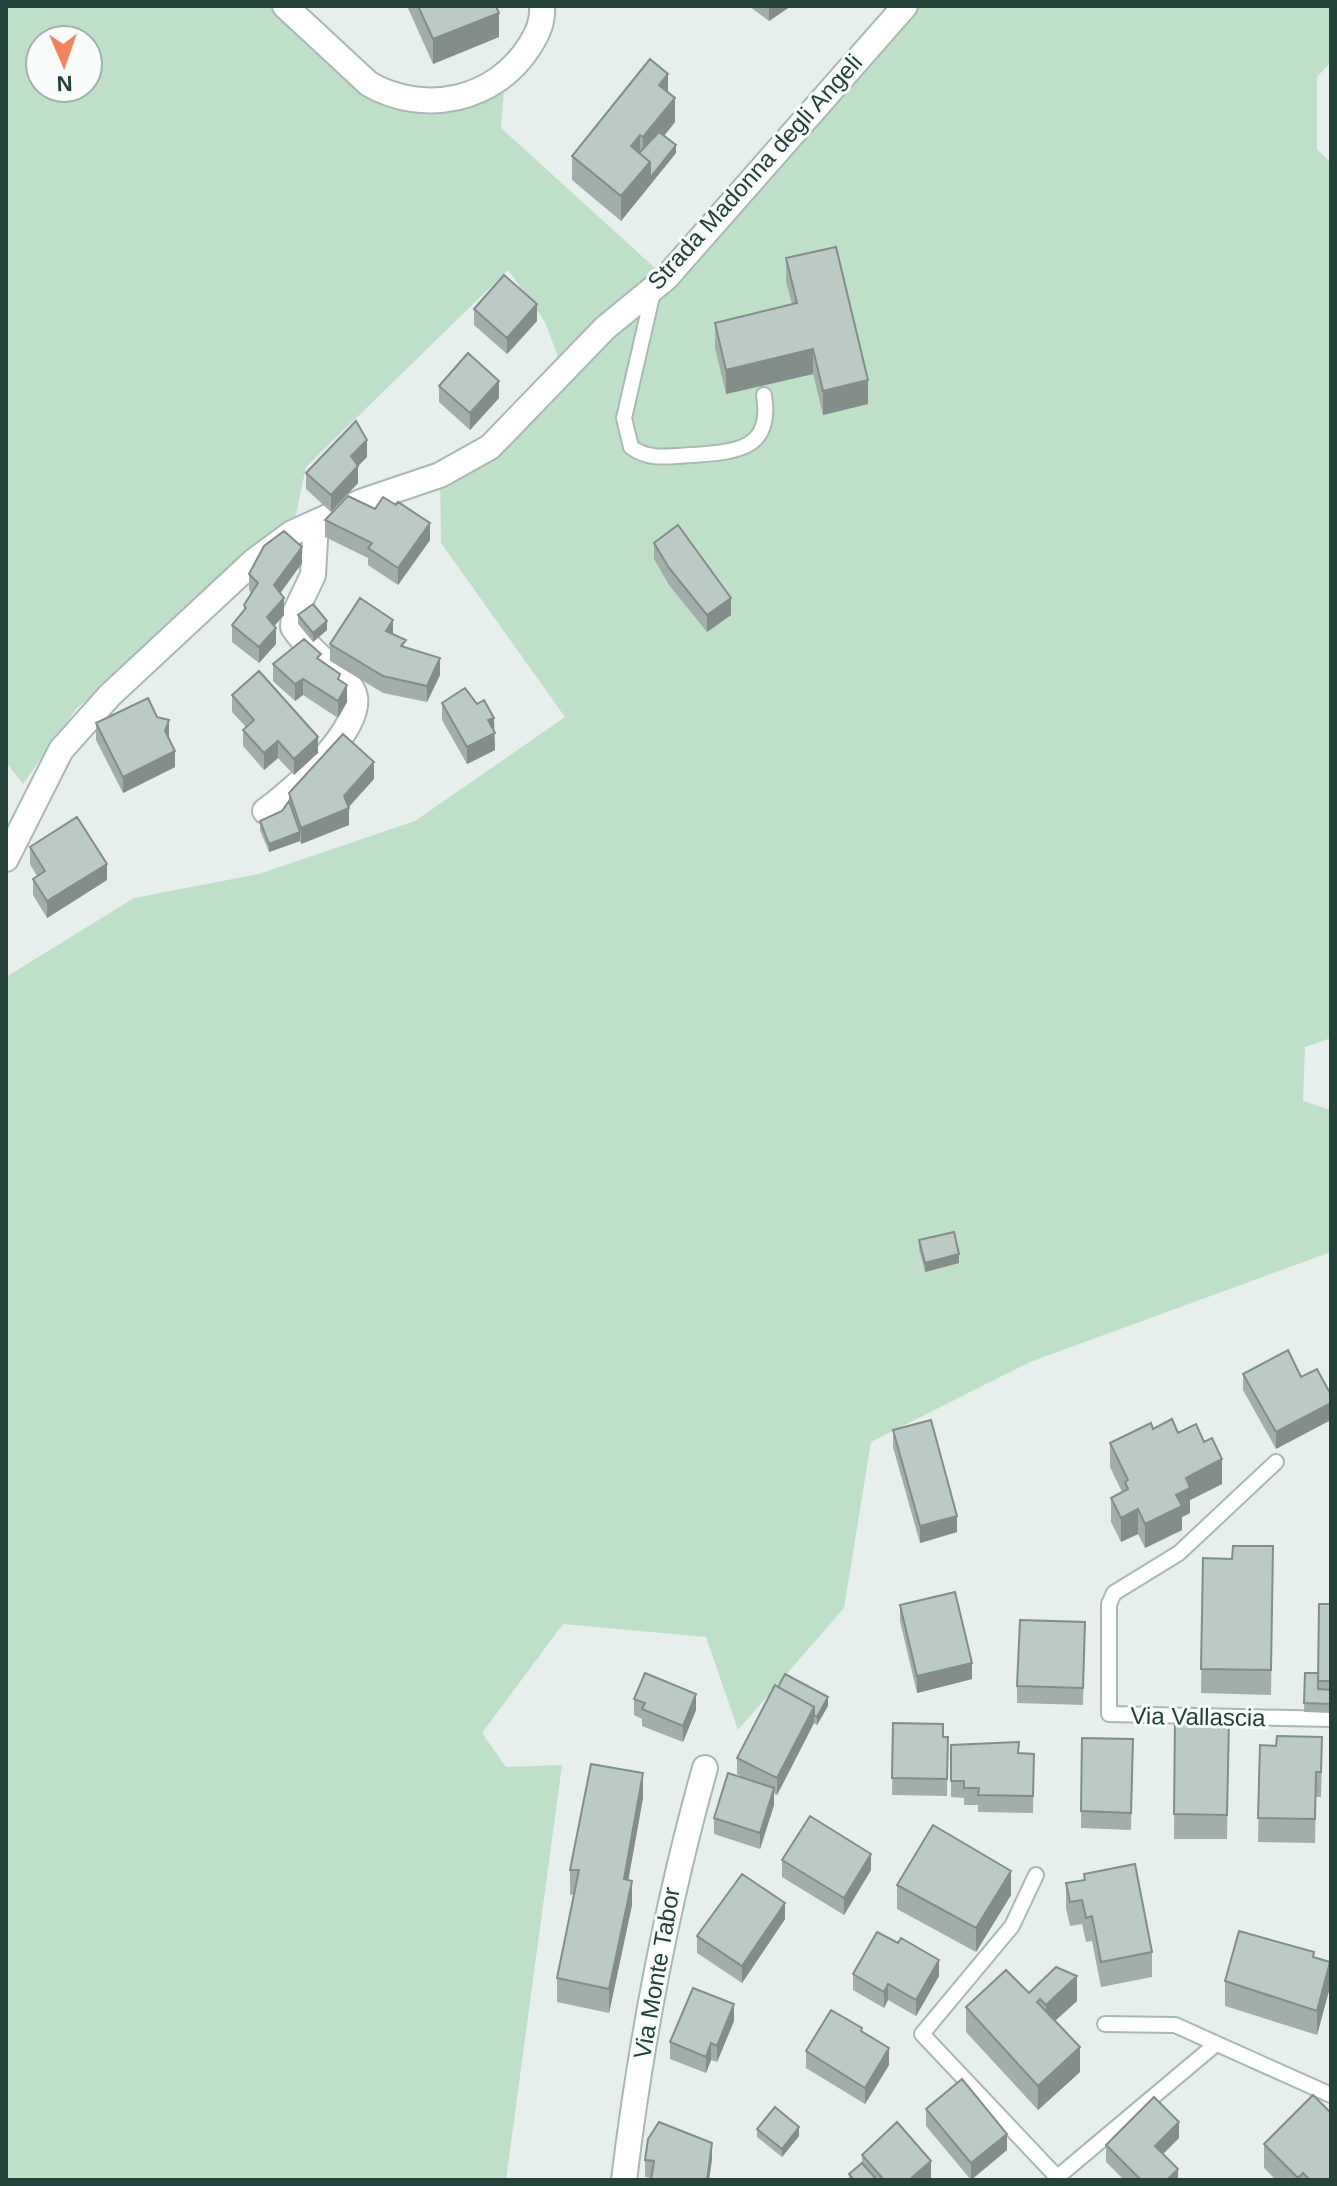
<svg xmlns="http://www.w3.org/2000/svg" width="1337" height="2186" font-family="Arial,sans-serif">
<style>
.green{fill:#bfe0c8;fill-rule:evenodd}
.lines{fill:none;stroke-linecap:round;stroke-linejoin:round}
.service-casing{stroke:#a8b8b2;stroke-width:18}
.minor-casing{stroke:#a8b8b2;stroke-width:28}
.service{stroke:#fff;stroke-width:14}
.minor{stroke:#fff;stroke-width:24}
.wall{fill:#a1aea9}
.shaded-wall{fill:#838d89}
.building{fill:#bbcac4;stroke:#838d89;stroke-width:2}
.labels{text-anchor:middle;stroke-width:6;stroke-linejoin:round;paint-order:stroke}
.street-label{font-size:24px;fill:#24423a;stroke:#f7fbf9}
</style>
<rect width="100%" height="100%" fill="#e6efeb"/>
<!-- green -->
<path class="green" d="M6,6H285L407,99L505,78L501,128L666,278L905,6H1331V62L1317,77V149L1331,163V1038L1305,1047L1303,1101L1331,1110V1252L1030,1362L871,1442L844,1608L738,1730L706,1637L563,1624L482,1733L506,1767L562,1765L506,2180H6V977L134,898L259,874L415,821L565,717L441,543L440,475L563,370L545,322L508,270L306,467L292,533L77,708L23,784L6,762ZM40,40H88V88H40Z"/>
<g class="lines">
<!-- service casing -->
<g class="service-casing">
<path id="service" d="M653,292L624,418L631,447C649,461 671,456 692,455C736,452 773,450 764,395
M1276,1462L1179,1553L1114,1593L1109,1604V1714L1331,1719
M1036,1875L1012,1926L922,2034L1058,2178
M1105,2024L1175,2025L1331,2095
M1054,2180L1216,2044"/>
</g>
<!-- minor casing -->
<g class="minor-casing">
<path id="minor" d="M285,6L369,84C425,116 495,100 529,47C538,33 543,22 542,6
M265,811C289,794 370,725 353,691C344,674 307,650 293,627L294,615L313,575L316,522
M6,859L61,750L110,695L254,561L292,533L363,501L440,475L490,447L605,328L666,278L905,6
M624,2180C641,2041 667,1903 705,1768"/>
</g>
<!-- service -->
<use href="#service" class="service"/>
<!-- minor -->
<use href="#minor" class="minor"/>
</g>
<!-- wall -->
<path class="wall" d="M407,6H496L499,37L433,64Z
M749,6H791L769,21Z
M668,92L675,122L664,136L676,153L621,221L572,180V156Z
M786,258L868,404L823,415L813,374L726,394L715,348V323L792,304L786,282Z
M474,309L537,321L507,354L474,325Z
M439,386L499,398L470,430L439,402Z
M367,457L358,466V483L331,512L306,489V473Z
M325,520L430,540L398,585L368,565V558L325,537Z
M654,543L731,615L707,632L669,585L654,559Z
M302,563L280,593L284,615L274,626L276,644L259,663L232,642V625L244,612V605L251,593L249,590V574Z
M298,615L327,630L313,642L298,624Z
M393,635L406,648L440,675L427,702L383,693L330,661V644Z
M321,660L340,680L347,702L338,718L303,695L295,701L273,681V664Z
M232,695L318,753L294,775L278,758L264,770L243,746V730L246,727L232,712Z
M442,703L494,731L495,750L467,764L442,720Z
M157,717L169,736L175,767L123,793L96,740V723Z
M374,779L348,807L349,825L301,844L300,841L269,852L260,830V821L282,811L289,801V793Z
M30,847L107,880L47,918L33,895V879L37,876L30,864Z
M919,1240L959,1263L925,1272L919,1249Z
M1243,1374L1301,1377L1276,1449L1243,1390Z
M1153,1429L1178,1433L1222,1484L1190,1500V1513L1182,1517V1530L1145,1548L1138,1534L1121,1542L1111,1522V1498L1122,1492L1110,1467V1443Z
M893,1430L957,1532L920,1543L893,1447Z
M1273,1546L1271,1695L1201,1693L1203,1558L1232,1559Z
M1331,1604V1713L1304,1712L1305,1673H1318Z
M900,1605L972,1679L917,1693L900,1621Z
M1085,1622L1083,1705L1017,1703V1686Z
M634,1699L696,1710L683,1742L642,1726V1719L634,1715Z
M828,1706L817,1725L814,1723L777,1795L774,1794V1805L760,1849L714,1834V1818L747,1780L737,1774V1758Z
M1175,1720L1229,1721L1227,1839H1174Z
M893,1723L943,1737H948L947,1796L892,1795Z
M1082,1738L1133,1739L1131,1830L1081,1828Z
M951,1745L1019,1753L1034,1754L1033,1813L978,1812V1805H964V1798L951,1797Z
M1260,1745L1322,1761L1321,1797H1316L1315,1843L1258,1842Z
M643,1798L628,1880L632,1905L609,2013L557,2002V1978L574,1894L570,1895V1870Z
M782,1860L871,1870L844,1915L782,1877Z
M1084,1874L1152,1952V1977L1101,1987L1092,1941L1086,1942L1082,1924L1070,1926L1066,1908V1883L1084,1880Z
M897,1885L1011,1895L976,1952L897,1909Z
M785,1919L742,1983L697,1953V1936Z
M853,1974L939,1976L916,2016L888,2000L884,2008L853,1990Z
M1225,1981L1330,1987L1317,2035L1225,2006Z
M1029,1993L1077,2001L1055,2021L1080,2072L1038,2110L966,2032V2007Z
M734,2021L717,2062L711,2060L706,2073L670,2059V2042Z
M862,2032L889,2065L865,2104L806,2068V2051Z
M926,2109L1007,2150L971,2180L926,2126Z
M757,2129L799,2136L782,2157L757,2137Z
M1179,2138L1163,2154L1178,2180H1124L1106,2162V2145Z
M1264,2144L1331,2180H1276L1264,2168Z
M862,2155L931,2178L928,2180H849V2174L862,2163Z
M712,2159L709,2180H651V2178L645,2177V2160Z"/>
<!-- shaded-wall -->
<path class="shaded-wall" d="M769,6H791L769,21Z
M499,13V37L433,64V39Z
M668,74V98L659,85Z
M675,98V122L643,162V137Z
M640,135V159L631,146Z
M676,145V153L621,221V196L650,162Z
M537,304V321L507,354V338Z
M813,349V374L726,394V370Z
M868,380V404L823,415V391Z
M499,381V398L470,430V413Z
M367,440V457L351,473V456Z
M358,466V483L331,512V495Z
M430,523V540L398,585V568Z
M302,547V563L274,602V585Z
M284,598V615L267,634V617Z
M731,598V615L707,632V615Z
M393,620V637L386,631Z
M327,621V630L313,642V633Z
M276,628V644L259,663V647Z
M440,658V675L427,702V686Z
M303,679V695L295,701V684Z
M347,685V702L338,718V701Z
M494,718L495,750L467,764V747L488,720Z
M169,720V736L165,748V731Z
M318,737V753L294,775V759Z
M278,741V758L264,770V753Z
M175,751V767L123,793V777Z
M374,762V779L347,809L349,808V825L301,844V828L344,796Z
M300,832V841L269,852V844Z
M107,864V880L47,918V901Z
M959,1254V1263L925,1272V1263Z
M1331,1403V1420L1276,1449V1432Z
M1222,1459V1484L1190,1500V1513L1182,1517V1530L1145,1548V1524L1186,1478Z
M1138,1509V1534L1121,1542V1518Z
M957,1516V1532L920,1543V1526Z
M972,1663V1679L917,1693V1676Z
M696,1694V1710L683,1742V1726Z
M828,1697V1706L817,1725V1717Z
M814,1707V1723L777,1795V1778Z
M643,1773V1798L624,1904V1879Z
M774,1788V1805L760,1849V1833Z
M871,1854V1870L844,1915V1898Z
M1011,1871V1895L976,1952V1928Z
M632,1881V1905L609,2013V1989Z
M785,1903V1919L742,1983V1966Z
M939,1960V1976L916,2016V2000Z
M1330,1962V1987L1317,2035V2011Z
M1077,1976V2001L1046,2029V2005Z
M888,1984V2000L884,2008V1992Z
M734,2004V2021L717,2062V2046Z
M711,2043V2060L706,2073V2057Z
M1080,2047V2072L1038,2110V2086Z
M889,2048V2065L865,2104V2088Z
M1179,2122V2138L1155,2162V2146Z
M799,2127V2136L782,2157V2149Z
M1007,2134V2150L971,2180V2163Z
M712,2143V2159L709,2180H707Z
M931,2161V2178L928,2180H909Z
M1178,2169V2180H1167Z"/>
<!-- building -->
<path class="building" d="M418,6H496L499,13L433,39Z
M650,59L668,74L659,85L675,98L643,137L640,135L631,146L650,162L621,196L572,156Z
M659,132L676,145L650,178V162L639,153Z
M836,247L868,380L823,391L813,349L726,370L715,323L797,303L786,258Z
M504,275L537,304L507,338L474,309Z
M468,353L499,381L470,413L439,386Z
M356,421L367,440L351,456L358,466L331,495L306,473Z
M348,496L375,509L383,497L396,505L398,502L430,523L398,568L368,548L372,543L325,520Z
M678,525L731,598L707,615L669,568L654,543Z
M284,531L302,547L274,585L284,598L267,617L276,628L259,647L232,625L246,608L244,605L258,583L249,574L264,546Z
M360,598L393,620L386,631L406,640L401,646L440,658L427,686L383,676L330,644Z
M313,604L327,621L313,633L298,615Z
M304,639L321,654L317,658L340,674L338,679L347,685L338,701L303,679L295,684L273,664Z
M259,671L318,737L294,759L278,741L264,753L243,730L254,720L232,695Z
M465,688L477,704L484,700L494,718L488,720L495,733L467,747L442,703Z
M148,698L157,717L169,720L165,731L175,751L123,777L96,723Z
M343,734L374,762L344,796L349,808L301,828L289,793Z
M289,801L300,832L269,844L260,821L282,811Z
M77,817L107,864L47,901L33,879L45,871L30,847Z
M954,1232L959,1254L925,1263L919,1240Z
M1288,1350L1301,1377L1317,1369L1331,1395V1403L1276,1432L1243,1374Z
M1172,1419L1178,1433L1196,1424L1204,1442L1212,1438L1222,1459L1186,1478L1190,1488L1176,1495L1182,1506L1145,1524L1138,1509L1121,1518L1111,1498L1128,1489L1125,1482L1128,1480L1110,1443L1151,1423L1153,1429Z
M931,1420L957,1516L920,1526L893,1430Z
M1233,1546H1273L1271,1670L1201,1669L1203,1558L1232,1559Z
M955,1592L972,1663L917,1676L900,1605Z
M1319,1604H1331V1681H1318Z
M1020,1620L1085,1622L1083,1688L1017,1686Z
M645,1673L696,1694L683,1726L642,1709L645,1703L634,1699Z
M1305,1673H1318V1689L1331,1690V1704L1304,1703Z
M785,1674L828,1697L817,1717L814,1715V1707L778,1687Z
M775,1685L814,1707L777,1778L737,1758Z
M1175,1720L1229,1721L1227,1815L1174,1814Z
M893,1723L943,1724V1737H948L947,1779L892,1778Z
M1277,1736L1322,1737L1321,1772H1316L1315,1819L1258,1818L1260,1745L1276,1746Z
M1082,1738L1133,1739L1131,1813L1081,1811Z
M1019,1742L1018,1753L1034,1754L1033,1796L978,1795L979,1788H964V1781H951V1745Z
M591,1764L643,1773L624,1879L632,1881L609,1989L557,1978L579,1870H570Z
M728,1773L774,1788L760,1833L714,1818Z
M810,1816L871,1854L844,1898L782,1860Z
M933,1825L1011,1871L976,1928L897,1885Z
M1135,1864L1152,1952L1101,1962L1092,1916L1086,1918L1082,1900L1070,1902L1066,1883L1085,1880L1084,1874Z
M742,1874L785,1903L742,1966L697,1936Z
M1239,1931L1314,1952L1313,1957L1330,1962L1317,2011L1225,1981Z
M877,1932L898,1943L901,1938L939,1960L916,2000L888,1984L884,1992L853,1974Z
M1056,1967L1077,1976L1046,2005L1040,1999L1037,2002L1080,2047L1038,2086L966,2007L1006,1970L1029,1993Z
M693,1988L734,2004L717,2046L711,2043L706,2057L670,2042Z
M831,2010L862,2028L861,2031L889,2048L865,2088L806,2051Z
M962,2079L1007,2134L971,2163L926,2109Z
M1313,2095L1331,2113V2180H1310L1303,2173L1298,2178L1264,2144Z
M1154,2097L1179,2122L1155,2146L1178,2169L1167,2180H1141L1106,2145Z
M775,2107L799,2127L782,2149L757,2129Z
M659,2122L712,2143L707,2180H651L654,2161L645,2160L648,2139Z
M897,2122L931,2161L909,2180H884L862,2155Z
M862,2163L877,2180H854L849,2174Z"/>
<g class="labels">
<!-- street labels -->
<g class="street-label">
<text transform="translate(755 172) rotate(-48)" y="8">Strada Madonna degli Angeli</text>
<text transform="translate(1198 1717) rotate(1)" y="8">Via Vallascia</text>
<text transform="translate(657 1973) rotate(-80)" y="8">Via Monte Tabor</text>
</g>
</g>
<!-- border -->
<rect width="1337" height="2186" fill="none" stroke="#24423a" stroke-width="16"/>
<!-- north arrow -->
<g transform="translate(64 64) rotate(178)"><circle r="38" fill="#f7fbf9" stroke="#a3b1ad" stroke-width="2"/>
<path d="M0-6L14 30L0 20L-14 30Z" fill="#f4845f"/>
<text y="-12" font-size="22" font-weight="bold" text-anchor="middle" fill="#24423a">N</text>
</g>
</svg>
